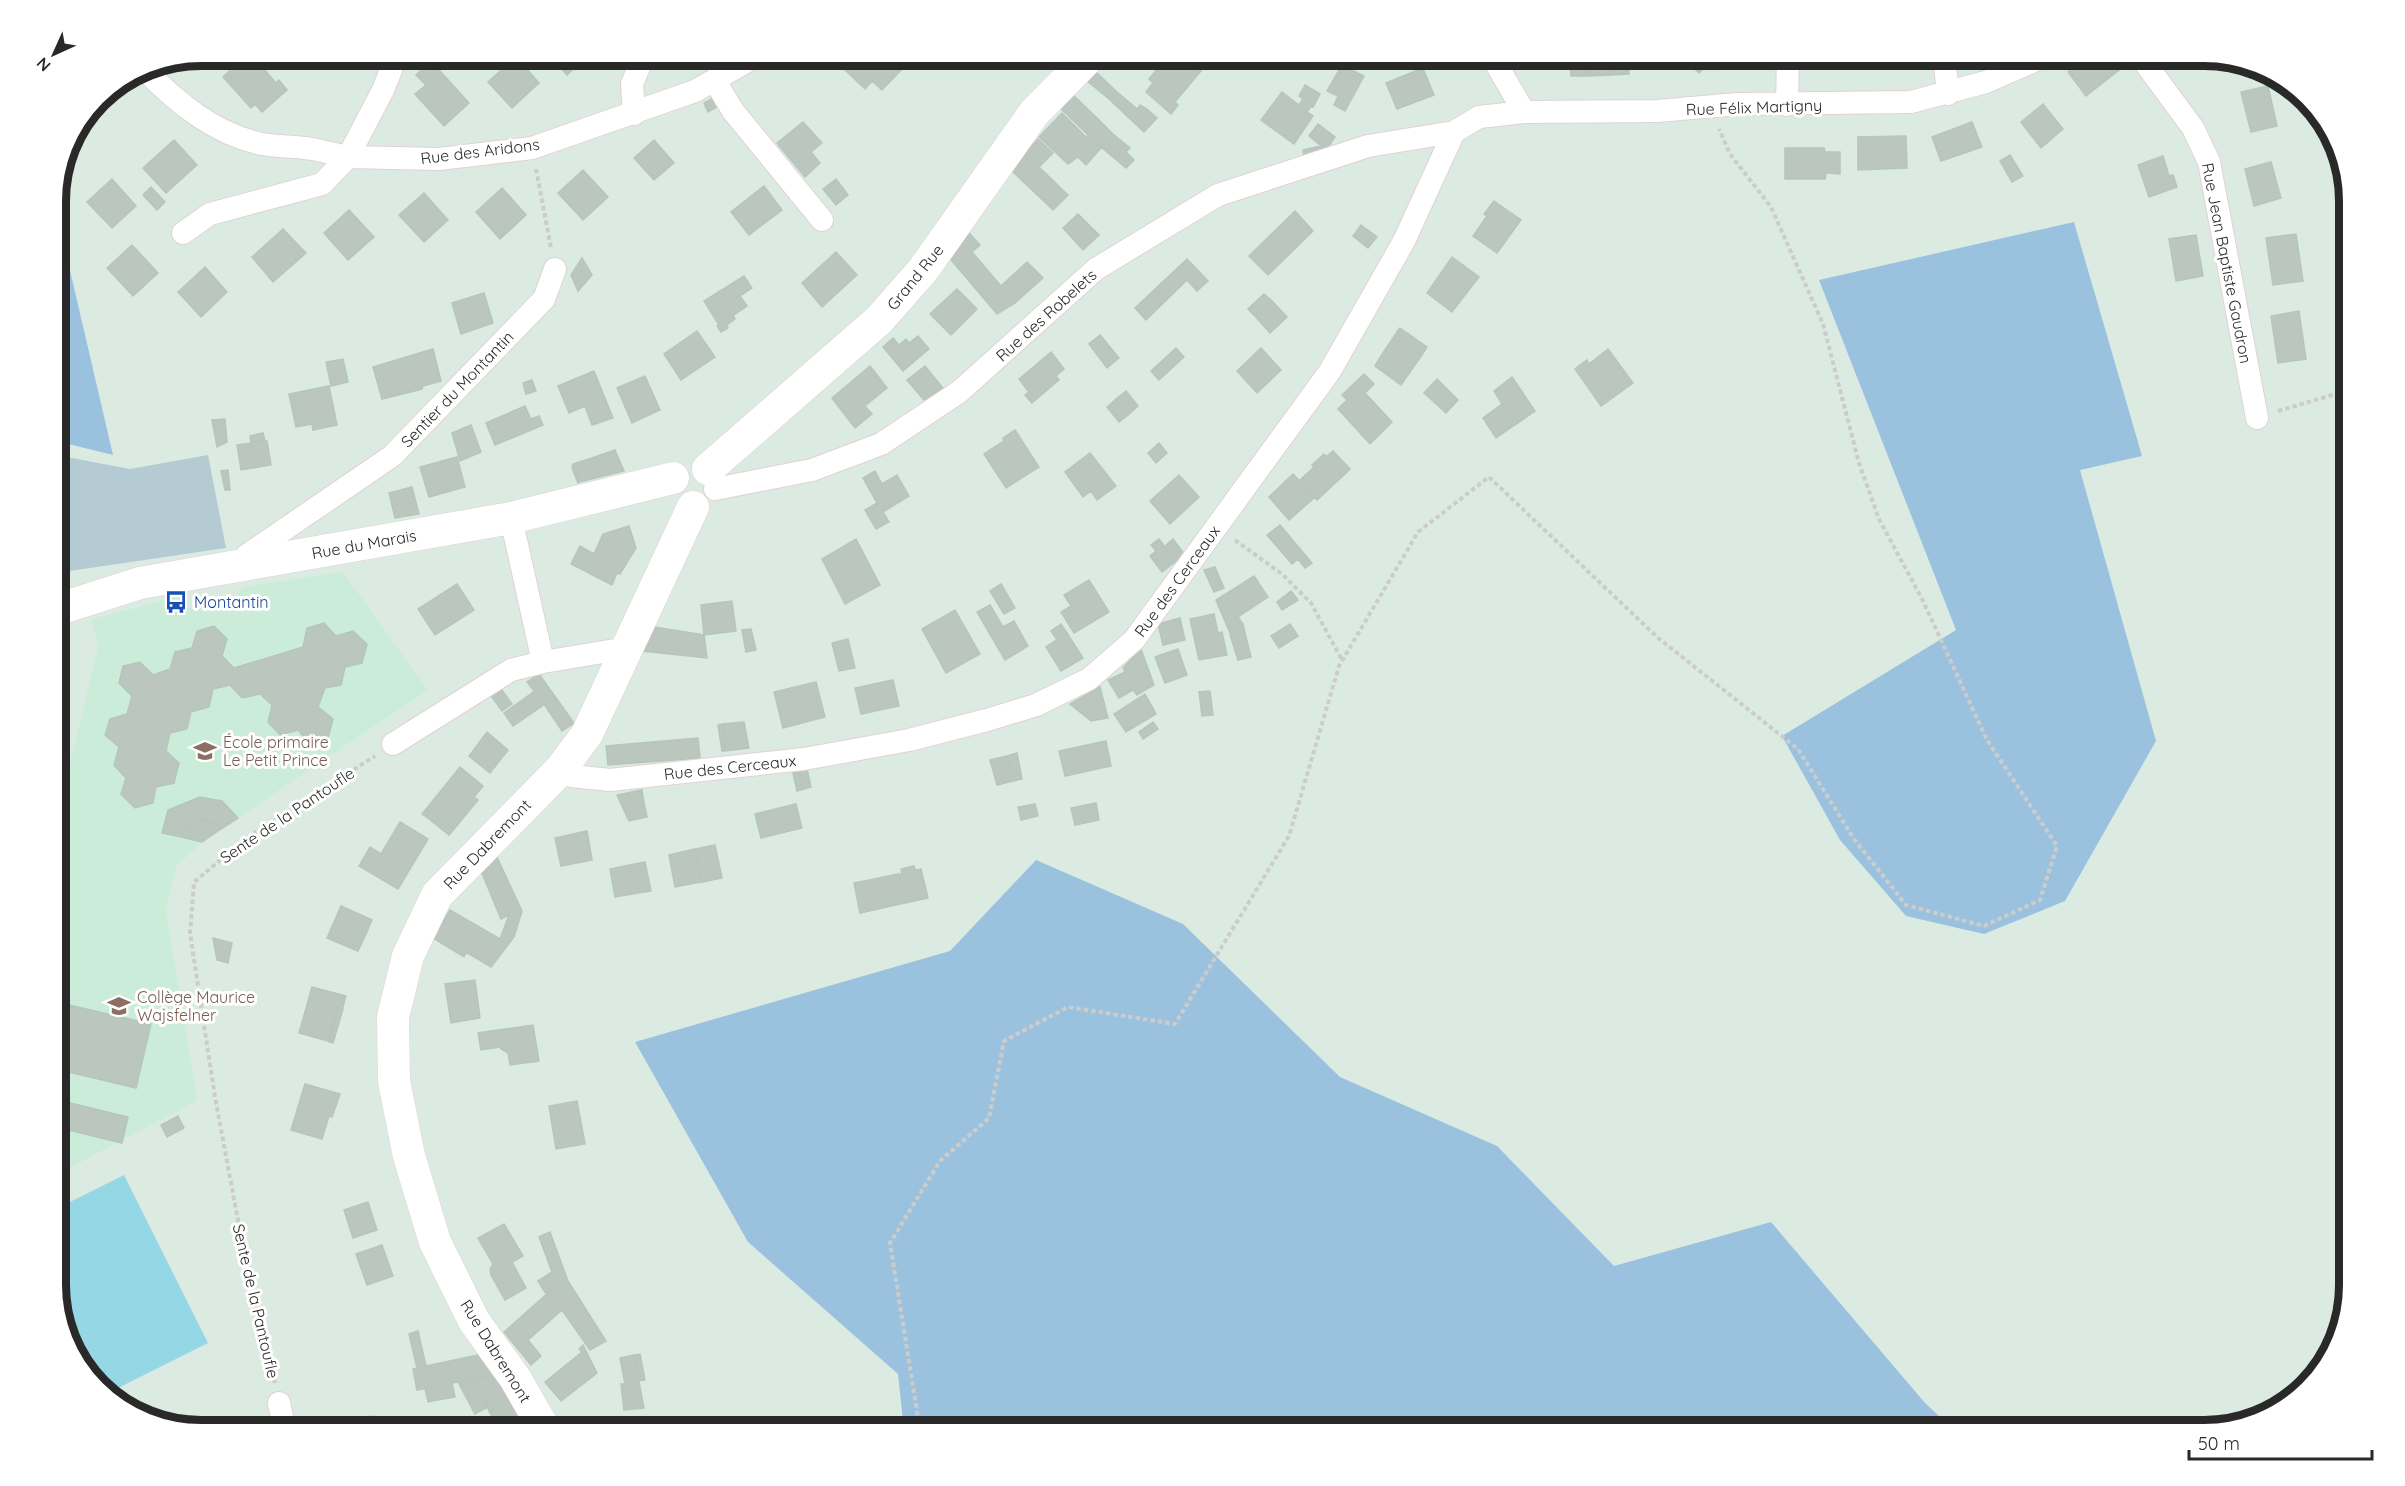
<svg xmlns="http://www.w3.org/2000/svg" width="2405" height="1486" font-family="Quicksand,sans-serif">
<style>
.education{fill:#ccecda}
.green{fill:#9ac2df}
.cemetery{fill:#b4cbd4}
.pitch{fill:#96d7e6}
.building{fill:#bbc6be;stroke:#b5c6bc;stroke-width:1.5}
.lines{fill:none;stroke-linecap:round;stroke-linejoin:round}
.street-casing{stroke:#e1d1d8;stroke-width:24}
.secondary-casing{stroke:#e1d1d8;stroke-width:33}
.path{stroke:#ccc;stroke-width:4;stroke-dasharray:4.5 3;stroke-linecap:butt}
.street{stroke:#fff;stroke-width:22}
.secondary{stroke:#fff;stroke-width:32}
.labels{text-anchor:middle;stroke-width:6;stroke-linejoin:round;paint-order:stroke}
.street-label{font-size:16px;fill:#292929;stroke:#fff}
.transit-label{font-size:16px;fill:#164399;stroke:#fff;text-anchor:start}
.education-label{font-size:16px;fill:#785e54;stroke:#fff;text-anchor:start}
.rim{fill:none;stroke:#292929;stroke-width:8}
</style>
<rect width="100%" height="100%" fill="#dcebe1"/>
<!-- education -->
<path class="education" d="M343,572L428,690L202,842L176,867L166,910L197,1101L56,1175V811H59L98,646L91,619L178,597L188,608L236,599L242,587Z"/>
<!-- green -->
<path class="green" d="M2074,222L2142,456L2080,470L2156,741L2065,901L1984,934L1906,916L1840,840L1782,736L1956,630L1819,280Z
M56,229L69,266L113,455L56,441Z
M1036,860L1183,924L1340,1077L1497,1146L1614,1266L1771,1222L1925,1403L1954,1430H904L898,1374L748,1242L635,1042L950,951Z"/>
<!-- cemetery -->
<path class="cemetery" d="M56,455L130,469L208,455L226,548L56,573Z"/>
<!-- pitch -->
<path class="pitch" d="M124,1175L208,1343L110,1392L75,1358L56,1294V1209Z"/>
<!-- building -->
<path class="building" d="M246,55H252L276,83L279,80L287,90L262,112L255,104L251,108L223,77Z
M549,55H588L567,75Z
M865,55H891L903,68L882,90L872,81L865,89L843,68L854,57L860,63Z
M1169,55H1204L1210,60L1175,102L1178,105L1171,114L1146,92L1153,83L1149,79Z
M1550,55H1570L1571,62H1550Z
M1570,55H1591V76H1571Z
M1591,55H1610L1611,75L1591,76Z
M1610,55H1628L1629,74L1611,75Z
M1628,55H1649V62L1629,63Z
M1649,55H1669V62H1649Z
M1685,55H1697L1707,65L1699,73L1683,58Z
M1697,55H1726L1712,70Z
M2089,55H2108L2119,70L2086,96L2068,72Z
M516,57L539,83L512,108L488,82Z
M431,61L469,103L444,126L415,94L426,85L416,75Z
M1342,65L1364,76L1345,111L1334,105L1338,96L1327,91Z
M1423,68L1434,95L1397,109L1386,83Z
M1096,72L1116,91L1109,99L1086,80Z
M1305,85L1320,94L1313,107L1311,106L1307,112L1313,116L1294,144L1261,120L1282,92L1299,105L1303,99L1299,96Z
M116,86L121,91L96,114L91,109L98,98Z
M2268,86L2277,126L2251,132L2241,92Z
M1116,91L1137,109L1140,105L1147,109L1157,118L1144,132L1109,99Z
M1071,93L1097,118L1085,132L1057,105Z
M713,98L717,107L708,112L704,103Z
M2043,104L2063,129L2041,148L2021,122Z
M1062,113L1086,137L1088,135L1102,147L1086,165L1078,157L1068,164L1039,137Z
M1097,118L1113,134L1101,147L1085,132Z
M803,122L822,143L811,152L820,163L805,177L777,143Z
M1972,122L1982,147L1941,161L1932,137Z
M1318,124L1335,137L1326,150L1304,157L1303,150L1321,146L1309,136Z
M2330,130L2342,167L2335,170L2319,134Z
M1113,134L1130,148L1126,152L1134,160L1126,168L1101,147Z
M1906,136L1907,168L1858,170V137Z
M1038,139L1053,153L1039,167L1068,195L1053,210L1010,169Z
M174,140L197,165L166,193L143,168Z
M654,140L674,163L654,180L634,158Z
M1785,148H1824L1825,152H1840V174L1826,173L1825,179H1785Z
M2010,155L2023,176L2012,182L2000,161Z
M2163,156L2169,176L2173,175L2177,187L2149,197L2138,165Z
M2271,162L2281,198L2254,206L2245,169Z
M583,170L608,197L583,220L558,193Z
M112,179L136,206L112,228L87,202Z
M836,179L848,195L836,205L823,189Z
M764,186L782,210L749,235L731,212Z
M151,187L165,202L157,210L143,195Z
M502,188L526,215L500,239L476,212Z
M424,193L448,220L424,242L399,215Z
M1494,201L1521,220L1497,253L1473,236L1487,216L1484,214Z
M349,210L374,237L348,260L324,233Z
M1295,211L1313,231L1268,275L1249,256Z
M1078,214L1099,235L1083,250L1063,228Z
M1361,225L1377,237L1368,248L1353,236Z
M283,229L306,253L273,282L252,257Z
M967,231L980,245L972,252L1001,286L1027,262L1043,278L1015,303L997,314L947,255Z
M2296,234L2303,281L2273,285L2266,238Z
M2196,235L2203,276L2176,281L2169,239Z
M132,245L158,273L133,296L107,268Z
M836,252L857,275L822,307L802,283Z
M1452,257L1479,277L1452,312L1427,293Z
M582,258L592,275L578,291L571,275Z
M1187,259L1208,281L1197,291L1187,280L1146,320L1135,308Z
M205,267L227,292L201,317L178,292Z
M744,276L752,288L712,314L704,301Z
M957,289L977,309L951,335L930,314Z
M484,293L493,323L461,334L452,303Z
M1264,294L1271,300L1255,316L1248,309Z
M740,296L747,306L719,325L712,314Z
M1271,300L1287,317L1270,333L1255,316Z
M2299,311L2306,359L2278,363L2271,316Z
M733,315L735,319L727,325L728,328L721,332L717,326Z
M2349,324V372L2347,373L2342,360L2347,358L2340,343L2347,340L2342,327Z
M1400,328L1427,347L1422,355L1397,332Z
M697,331L715,357L681,380L664,354Z
M1397,332L1422,355L1405,379L1381,356Z
M1100,335L1119,358L1107,368L1089,344Z
M918,336L929,349L903,371L883,347L893,338L899,345L906,339L909,343Z
M1176,348L1184,357L1159,380L1151,371Z
M1261,348L1281,370L1257,393L1237,371Z
M433,349L441,381L423,386L422,389L382,399L373,367Z
M1608,349L1633,383L1601,406L1575,369L1587,360L1589,364Z
M1051,352L1064,369L1056,376L1059,380L1032,403L1025,395L1029,392L1019,379Z
M1381,356L1405,379L1401,385L1375,366Z
M343,359L348,382L331,386L326,362Z
M870,366L887,388L865,406L872,414L855,428L832,398Z
M925,366L943,388L924,400L907,380Z
M594,371L613,418L592,425L585,406L569,413L558,386Z
M1364,374L1374,384L1365,393L1392,422L1370,444L1338,409L1347,400L1342,395Z
M645,376L660,410L632,423L617,388Z
M1512,377L1535,411L1496,438L1483,418L1502,404L1494,391Z
M1437,379L1458,400L1446,413L1424,393Z
M532,380L536,391L526,394L523,383Z
M329,386L337,425L313,430L312,424L296,427L289,394Z
M1126,391L1138,406L1128,415L1116,399Z
M1116,399L1128,415L1119,422L1107,407Z
M525,406L531,419L539,416L543,425L495,445L486,423Z
M225,419L227,442L217,447L212,420Z
M471,425L481,452L460,461L452,433Z
M1015,430L1039,467L1006,488L984,454L1004,441L1003,438Z
M263,433L265,441L251,443L250,436Z
M267,441L271,465L241,470L237,445Z
M1159,443L1167,453L1156,463L1148,453Z
M615,450L624,471L580,482L573,468L591,464L589,459Z
M1333,451L1350,469L1343,476L1326,457Z
M1090,453L1116,486L1097,500L1091,491L1083,497L1065,472Z
M1324,454L1343,476L1331,487L1313,468L1314,467L1312,465Z
M457,457L465,487L429,497L420,467Z
M589,459L591,464L573,468L580,482L578,483L572,468L573,464Z
M1313,468L1331,487L1317,500L1299,481Z
M228,470L230,490H225L221,471Z
M875,471L882,484L897,475L909,496L883,512L889,522L876,529L865,510L877,503L863,478Z
M1293,474L1315,497L1289,520L1269,497Z
M1179,475L1199,497L1170,524L1150,501Z
M412,487L419,514L395,518L389,493Z
M1280,525L1312,563L1305,568L1298,559L1292,564L1267,535Z
M629,526L636,548L620,574L617,573L612,585L571,564L580,546L594,554L603,534Z
M856,539L880,585L845,604L822,559Z
M1159,539L1176,561L1162,572L1150,556L1156,551L1151,545Z
M1173,539L1185,555L1176,561L1164,547Z
M1215,567L1224,588L1214,592L1204,570Z
M1254,576L1268,597L1238,617L1243,624L1230,633L1216,600Z
M1089,580L1109,612L1074,633L1061,612L1071,606L1064,595Z
M457,584L474,610L435,635L418,609Z
M1001,584L1015,608L1004,614L990,591Z
M1291,591L1298,600L1282,610L1277,602Z
M732,601L736,631L704,635L701,605Z
M990,605L1003,627L1014,621L1028,646L1005,660L977,612Z
M955,610L980,654L946,673L922,629Z
M1214,614L1218,633L1222,632L1227,655L1199,660L1190,619Z
M1180,618L1185,640L1163,645L1158,624Z
M324,623L336,636L353,631L367,644L362,663L345,667L341,685L325,688L318,707L333,719L328,738L309,743L298,730L280,735L268,722L272,705L260,694L242,698L230,685L213,689L209,707L191,712L187,729L170,733L166,751L179,763L174,783L156,787L153,803L135,808L121,794L126,778L114,765L119,747L105,735L110,719L127,714L132,696L119,683L123,666L140,662L153,675L170,669L175,652L192,648L197,631L214,626L227,639L222,656L234,668L303,647L307,628Z
M1061,624L1067,633L1057,640L1051,631Z
M1243,624L1245,633L1231,638L1230,633Z
M1290,624L1298,636L1279,648L1271,636Z
M654,627L704,635L707,658L642,651Z
M751,629L756,650L746,652L742,630Z
M1067,633L1083,658L1061,671L1046,647Z
M1245,633L1251,657L1238,660L1231,638Z
M848,639L855,668L839,671L832,643Z
M1141,649L1154,685L1137,695L1133,690L1119,698L1108,680L1125,672L1123,668Z
M1178,649L1187,675L1165,683L1155,657Z
M539,674L574,723L562,731L544,704L542,706L532,693L534,691L527,682Z
M893,680L899,706L861,714L855,688Z
M816,682L825,717L821,718L812,683Z
M812,683L821,718L783,728L774,692Z
M499,686L512,704L502,711L489,693Z
M1100,687L1108,718L1091,721L1070,704Z
M1210,691L1213,715L1202,716L1199,692Z
M532,693L542,706L513,726L504,713Z
M1145,694L1156,714L1126,732L1114,714Z
M744,722L749,748L725,751L723,724Z
M1153,722L1158,729L1143,739L1139,732Z
M723,724L725,751H722L718,725Z
M487,732L508,750L490,773L469,756Z
M698,738L700,758L608,765L606,746Z
M1106,741L1111,766L1065,776L1059,751Z
M1017,753L1022,779L1013,781L1007,756Z
M1007,756L1013,781L997,785L990,760Z
M460,767L483,786L474,797L478,800L455,828L429,811L425,816L422,814Z
M807,769L811,787L797,791L793,773Z
M642,790L644,803L622,806L617,795Z
M200,797L222,801L238,818L221,829L208,820L195,821L187,827L181,837L162,833L168,810Z
M644,803L647,817L629,821L622,806Z
M1096,803L1099,820L1075,825L1071,808Z
M796,804L802,828L761,838L755,814Z
M1035,804L1038,816L1021,820L1018,807Z
M429,811L455,828L449,835L425,816Z
M202,819L213,822L221,829L202,842L181,837L191,823Z
M400,822L415,831L403,851L416,859L398,889L359,866L370,847L381,854Z
M415,831L428,839L416,859L403,851Z
M587,831L592,860L561,866L555,838Z
M715,845L722,878L702,882L695,849Z
M695,849L702,882L675,887L669,855Z
M496,855L522,911L514,937L491,967L466,952L464,957L433,938L450,910L500,939L509,915L501,919L481,871Z
M645,862L651,891L615,897L610,869Z
M914,866L915,870L921,869L928,898L905,903L899,874H902L901,869Z
M899,874L905,903L860,913L854,883Z
M341,906L372,920L366,934L361,932L353,949L327,938Z
M361,932L366,934L358,951L353,949Z
M213,938L232,943L228,963L217,960Z
M56,970L68,973L61,1003L56,1002Z
M475,980L480,1018L451,1023L445,984Z
M312,987L346,996L342,1010L338,1008L328,1041L299,1033Z
M56,1002L151,1024L136,1088L56,1069Z
M338,1008L343,1009L333,1043L329,1042Z
M533,1025L539,1061L510,1065L508,1053L501,1049L500,1047L481,1050L478,1033Z
M305,1084L333,1092L326,1115L329,1116L322,1139L291,1130Z
M333,1092L340,1094L332,1117L326,1115Z
M577,1101L585,1144L556,1149L549,1106Z
M66,1102L128,1117L122,1143L60,1128Z
M178,1116L184,1128L167,1137L161,1125Z
M368,1202L377,1230L353,1238L344,1210Z
M504,1224L523,1256L512,1262L526,1288L505,1300L491,1275L490,1269L493,1264L478,1238Z
M550,1232L568,1281L546,1294L538,1281L552,1272L539,1237Z
M382,1245L393,1276L367,1285L356,1254Z
M568,1281L606,1341L590,1350L562,1310L528,1340L541,1356L531,1365L504,1332L549,1292Z
M418,1331L426,1366L487,1353L498,1374L417,1390L413,1369L417,1368L409,1334Z
M583,1345L597,1373L561,1401L545,1382L582,1352L579,1349Z
M640,1354L645,1380L639,1381L634,1355Z
M634,1355L644,1408L624,1410L621,1384H625L620,1358Z
M498,1374L524,1421L498,1428L472,1378Z
M472,1378L488,1407L475,1414L458,1382Z
M452,1383L455,1397L428,1402L425,1388Z
M648,1419L650,1430H624L623,1424Z"/>
<g class="lines">
<!-- street casing -->
<g class="street-casing">
<path id="street" d="M1491,55L1524,112
M1944,55L1948,94
M2139,55L2193,128L2209,162L2257,418
M143,68C176,102 214,134 262,144C278,147 295,146 312,149C324,151 336,155 348,157L383,90L397,55
M715,81L733,111L822,220
M1787,105L1788,55
M634,114L632,84L644,55
M183,233L210,214L322,184L348,157L439,159L532,148L695,91L758,55
M715,489L812,470L881,444L959,392L1096,269L1218,195L1368,146L1454,132
M511,518L543,662
M241,565L247,555L392,456L544,299L555,269
M393,744L511,670L543,662L627,648
M560,770L571,776L610,780L804,759L909,740L987,720L1036,705L1089,679L1134,640L1330,371L1404,241L1454,132L1479,117L1524,112L1657,111L1738,104L1911,102L1986,82L2034,61L2040,55
M279,1403L285,1430
M355,1430L373,1427"/>
</g>
<!-- secondary casing -->
<g class="secondary-casing">
<path id="secondary" d="M708,469L879,320L923,270L1034,113L1091,55
M56,612L65,607L140,583L511,518L673,478
M545,1430L515,1378L474,1321L435,1242L409,1156L394,1081L393,1017L408,956L437,895L560,770L587,734L693,507"/>
</g>
<!-- path -->
<path class="path" d="M1043,64L1045,55
M536,169L551,248
M2278,411L2349,390
M1235,540L1282,574L1311,603L1342,660
M275,1383L246,1263L215,1097L190,933L194,882L248,837L375,756
M920,1430L890,1243L940,1161L989,1118L1004,1041L1068,1007L1175,1024L1289,836L1339,666L1418,532L1489,477L1657,637L1798,749L1854,839L1906,905L1984,926L2040,900L2057,846L1987,740L1923,601L1879,519L1859,463L1823,324L1771,207L1730,154L1719,129"/>
<!-- street -->
<use href="#street" class="street"/>
<!-- secondary -->
<use href="#secondary" class="secondary"/>
</g>
<!-- icons -->
<defs>
<g id="bus-bare" transform="scale(1.8)"><path d="M-5-6H5V4H4V6H2V4H-2V6H-4V4H-5ZM-3.5-4V0h7V-4ZM-3.5 1.2v1.5H-2V1.2ZM2 1.2v1.5H3.5V1.2Z" fill="#1a4fb4" stroke="#fff" stroke-width="2.5" paint-order="stroke"/></g>
<g id="school-bare" transform="scale(1.8)"><path d="M0-5L7-2L0 1L-7-2ZM-4 1L0 2.5L4 1V4Q0 6-4 4Z" fill="#8d6e63" stroke="#fff" stroke-width="2.5" paint-order="stroke"/></g>
</defs>
<g fill-rule="evenodd">
<use href="#bus-bare" x="176" y="602"/>
<use href="#school-bare" x="205" y="751"/>
<use href="#school-bare" x="119" y="1006"/>
</g>
<g class="labels">
<!-- street labels -->
<g class="street-label">
<text transform="translate(1754 107) rotate(-2)" y="6">Rue Félix Martigny</text>
<text transform="translate(480 151) rotate(-7)" y="6">Rue des Aridons</text>
<text transform="translate(2227 263) rotate(79)" y="6">Rue Jean Baptiste Gaudron</text>
<text transform="translate(915 277) rotate(-51)" y="6">Grand Rue</text>
<text transform="translate(1046 315) rotate(-42)" y="6">Rue des Robelets</text>
<text transform="translate(457 389) rotate(-46)" y="6">Sentier du Montantin</text>
<text transform="translate(364 544) rotate(-10)" y="6">Rue du Marais</text>
<text transform="translate(1177 581) rotate(-54)" y="6">Rue des Cerceaux</text>
<text transform="translate(730 767) rotate(-6)" y="6">Rue des Cerceaux</text>
<text transform="translate(287 815) rotate(-34)" y="6">Sente de la Pantoufle</text>
<text transform="translate(487 844) rotate(-46)" y="6">Rue Dabremont</text>
<text transform="translate(256 1301) rotate(77)" y="6">Sente de la Pantoufle</text>
<text transform="translate(496 1351) rotate(58)" y="6">Rue Dabremont</text>
</g>
<!-- transit labels -->
<g class="transit-label">
<text x="194" y="608">Montantin</text>
</g>
<!-- education labels -->
<g class="education-label">
<text x="223" y="748">École primaire<tspan x="223" dy="18">Le Petit Prince</tspan></text>
<text x="137" y="1003">Collège Maurice<tspan x="137" dy="18">Wajsfelner</tspan></text>
</g>
</g>
<!-- crop -->
<path d="M0 0H2405V1486H0ZM201 66H2204A135 135 0 0 1 2339 201V1285A135 135 0 0 1 2204 1420H201A135 135 0 0 1 66 1285V201A135 135 0 0 1 201 66Z" fill="#fff" fill-rule="evenodd"/>
<path class="rim" d="M201 66H2204A135 135 0 0 1 2339 201V1285A135 135 0 0 1 2204 1420H201A135 135 0 0 1 66 1285V201A135 135 0 0 1 201 66Z"/>
<!-- north arrow -->
<g transform="translate(54 54) rotate(225)" stroke="#ffffff" stroke-width="4.5" paint-order="stroke">
<path d="M0-4.5L10 22L0 15L-10 22Z" fill="#292929"/>
<text y="-9" font-size="16" font-weight="bold" text-anchor="middle" fill="#292929">N</text>
</g>
<!-- scale -->
<path d="M2189 1450v9h183v-9" fill="none" stroke="#292929" stroke-width="3"/>
<text x="2198" y="1450" font-size="18" fill="#292929" stroke="#ffffff" stroke-width="4.5" paint-order="stroke">50 m</text>
</svg>
